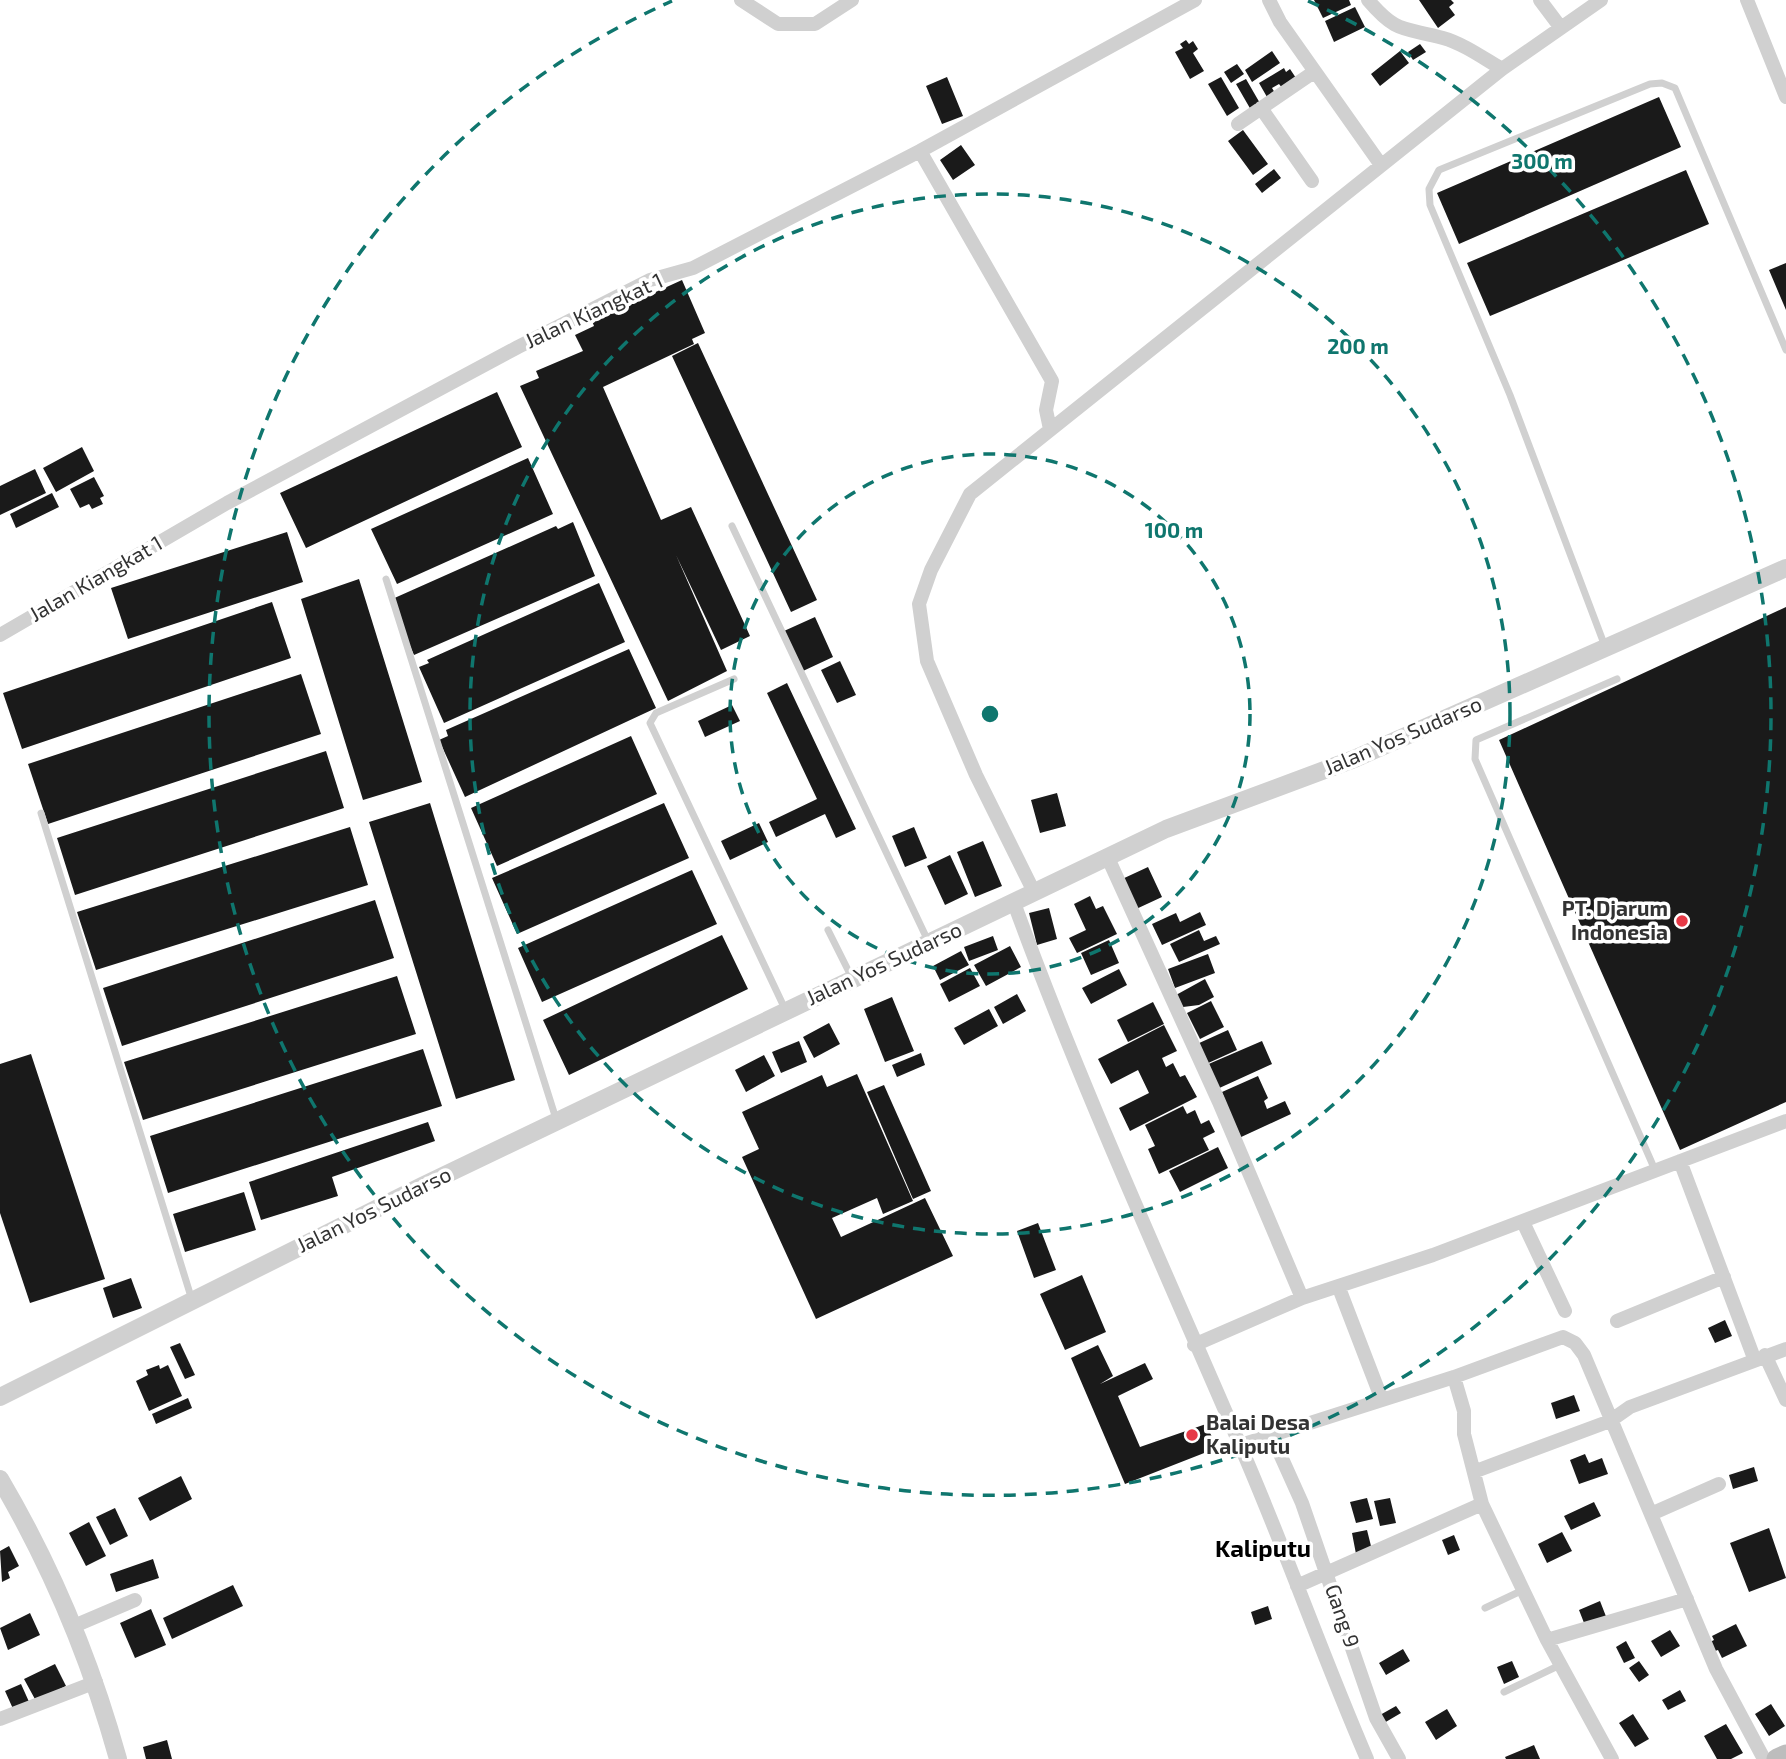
<svg xmlns="http://www.w3.org/2000/svg" width="1786" height="1759" font-family="'Exo 2',sans-serif">
<style>
.building{fill:#1a1a1a}
.lines{fill:none;stroke-linecap:round;stroke-linejoin:round}
.service{stroke:#d0d0d0;stroke-width:7}
.minor{stroke:#d0d0d0;stroke-width:14}
.tertiary{stroke:#d0d0d0;stroke-width:18}
.secondary{stroke:#bdbdbd;stroke-width:21}
.ring{fill:none;stroke:#0f766e;stroke-width:3.5;stroke-dasharray:12 9}
.poi-dot{fill:#e63946;stroke:#fff;stroke-width:2.5}
.labels{text-anchor:middle;stroke-width:7;stroke-linejoin:round;paint-order:stroke}
.street-label{font-size:21px;fill:#333;stroke:#fff}
.poi-label{font-size:21px;font-weight:bold;fill:#333;stroke:#fff;text-anchor:end}
.quarter-label{font-size:24px;font-weight:bold;fill:#000;stroke:#fff}
.centre{fill:#0f766e;stroke:#fff;stroke-width:3.5}
.ring-label{font-size:21px;text-anchor:middle;font-weight:bold;fill:#0f766e;stroke:#fff;stroke-width:7;stroke-linejoin:round;paint-order:stroke}
</style>
<rect width="100%" height="100%" fill="#fff"/>
<!-- building -->
<path class="building" d="M1314,0H1349L1351,5L1323,18Z
M1419,0H1451L1454,3L1449,7L1455,15L1438,28Z
M1355,7L1365,27L1334,42L1325,21Z
M1186,40L1189,44L1193,41L1198,49L1193,53L1204,71L1190,79L1175,52L1183,48L1180,44Z
M1420,44L1426,52L1413,60L1408,52Z
M1272,51L1280,63L1252,82L1245,70Z
M1400,51L1409,63L1380,86L1371,74Z
M1237,64L1244,74L1231,83L1224,72Z
M1284,68L1286,72L1290,69L1296,78L1283,89L1279,84L1272,88L1275,93L1267,97L1259,83Z
M947,77L963,116L942,124L926,86Z
M1221,77L1239,108L1227,116L1208,84Z
M1246,79L1261,105L1251,110L1236,84Z
M1659,97L1681,147L1459,244L1437,193Z
M1243,130L1268,164L1253,175L1228,141Z
M961,145L975,165L953,180L940,160Z
M1274,169L1281,178L1262,193L1255,184Z
M1686,170L1709,224L1490,316L1467,263Z
M1786,263V310L1769,270Z
M682,280L705,333L692,339L694,344L603,387L661,520L691,507L750,636L721,650L676,555L727,671L668,701L520,386L539,378L536,371L583,351L575,335L594,326L592,321Z
M698,343L817,600L791,612L672,356Z
M497,392L522,447L306,548L280,493Z
M82,447L94,471L56,492L43,468Z
M528,458L553,514L397,584L371,529Z
M35,469L46,493L0,515V486Z
M94,477L104,496L100,498L103,504L92,509L89,504L80,508L70,489Z
M52,493L59,507L16,528L10,514Z
M573,522L595,576L414,655L390,600L556,526L558,529Z
M287,532L303,582L128,639L111,588Z
M359,579L422,782L363,800L301,599Z
M599,583L625,642L444,723L419,667L429,663L427,660Z
M272,602L291,658L22,749L3,693Z
M1786,607V1102L1680,1150L1499,740Z
M815,617L833,657L803,671L784,631Z
M629,649L656,708L465,797L439,740L448,736L446,730Z
M840,661L856,695L837,703L821,670Z
M301,674L321,734L48,824L28,764Z
M787,683L856,829L836,838L825,814L776,837L769,822L817,799L767,693Z
M732,705L740,721L705,737L698,721Z
M631,736L657,794L497,866L471,808Z
M326,751L344,808L75,895L57,838Z
M1057,793L1066,826L1040,833L1031,800Z
M430,803L515,1080L456,1099L369,822Z
M664,803L689,858L517,934L492,878Z
M759,823L768,842L730,860L721,841Z
M350,827L368,885L96,970L77,912Z
M914,827L927,858L905,867L892,836Z
M983,841L1002,886L975,897L957,852Z
M950,855L968,894L945,905L927,866Z
M1148,867L1162,897L1134,910L1120,880Z
M692,870L717,924L542,1002L518,948Z
M1090,896L1096,909L1103,906L1117,934L1077,953L1069,938L1086,930L1074,904Z
M375,900L394,958L122,1046L103,988Z
M1049,908L1057,939L1037,945L1029,913Z
M1200,912L1206,925L1162,945L1152,924L1176,913L1180,922Z
M1199,930L1204,941L1216,936L1220,944L1179,962L1170,944Z
M722,935L748,989L569,1075L543,1020Z
M993,936L998,950L969,961L964,947Z
M1109,940L1119,963L1091,975L1081,953Z
M1010,946L1021,967L986,986L974,965Z
M961,951L969,965L940,980L933,966Z
M1208,954L1215,973L1175,988L1168,969Z
M970,968L980,986L949,1002L940,984Z
M1119,969L1127,985L1091,1004L1082,988Z
M397,976L416,1034L143,1120L124,1062Z
M1205,979L1214,997L1199,1005L1183,1007L1176,995Z
M1017,994L1026,1011L1003,1024L994,1007Z
M892,997L914,1051L885,1062L864,1009Z
M1211,1001L1224,1027L1200,1039L1187,1013Z
M1153,1002L1164,1024L1128,1042L1117,1020Z
M989,1009L998,1026L964,1045L954,1028Z
M829,1023L840,1044L814,1058L803,1037Z
M1164,1025L1177,1051L1162,1058L1166,1067L1173,1063L1180,1077L1185,1075L1197,1097L1130,1131L1119,1108L1149,1093L1138,1070L1111,1084L1098,1059Z
M1228,1030L1237,1050L1206,1064L1197,1044Z
M799,1041L807,1062L781,1073L772,1052Z
M1262,1041L1272,1064L1215,1090L1204,1066Z
M423,1049L442,1106L168,1193L150,1136Z
M921,1053L925,1065L897,1077L892,1065Z
M31,1054L105,1279L30,1303L0,1213V1064Z
M764,1055L775,1076L746,1092L735,1070Z
M857,1074L913,1201L883,1214L877,1198L832,1218L841,1237L925,1198L953,1256L816,1319L742,1157L759,1149L742,1112L822,1075L827,1087Z
M1258,1076L1268,1098L1264,1101L1267,1109L1285,1101L1291,1114L1239,1138L1222,1092Z
M884,1085L931,1191L913,1199L867,1092Z
M1183,1106L1187,1114L1195,1110L1201,1124L1209,1120L1215,1132L1203,1138L1209,1150L1159,1174L1148,1149L1155,1146L1145,1125Z
M428,1122L435,1141L332,1177L338,1196L261,1220L249,1182Z
M1218,1147L1228,1168L1180,1192L1169,1171Z
M244,1192L256,1230L185,1252L173,1214Z
M1038,1223L1056,1270L1034,1278L1017,1231Z
M1082,1275L1106,1332L1065,1350L1040,1294Z
M131,1278L142,1308L113,1318L103,1288Z
M1725,1320L1732,1336L1715,1343L1708,1328Z
M180,1343L195,1375L185,1379L170,1347Z
M1098,1345L1113,1376L1100,1384L1145,1363L1153,1379L1118,1396L1140,1447L1206,1424L1217,1448L1125,1484L1071,1358Z
M159,1365L160,1369L168,1365L182,1396L149,1411L136,1381L148,1375L146,1370Z
M1574,1395L1580,1411L1556,1419L1551,1403Z
M188,1398L192,1408L156,1424L152,1414Z
M1585,1454L1589,1463L1602,1458L1608,1474L1579,1484L1570,1460Z
M1754,1467L1758,1481L1733,1489L1729,1475Z
M181,1476L192,1499L150,1521L138,1498Z
M1367,1498L1373,1519L1356,1523L1350,1502Z
M1390,1498L1396,1523L1380,1526L1374,1501Z
M1594,1502L1601,1516L1571,1530L1564,1516Z
M115,1508L128,1536L110,1545L96,1517Z
M89,1522L106,1556L86,1566L69,1533Z
M1769,1528L1786,1578L1749,1592L1730,1543Z
M1367,1530L1372,1550L1356,1554L1352,1533Z
M1562,1532L1572,1551L1547,1563L1538,1544Z
M1454,1535L1460,1550L1448,1555L1442,1540Z
M9,1546L19,1566L8,1572L10,1578L2,1582L0,1551Z
M153,1559L159,1578L116,1592L110,1574Z
M233,1585L243,1606L172,1639L163,1618Z
M1600,1601L1607,1619L1586,1628L1579,1610Z
M1268,1606L1272,1619L1255,1625L1251,1612Z
M151,1609L166,1645L135,1658L120,1623Z
M30,1613L40,1635L8,1650L0,1628Z
M1736,1624L1747,1646L1722,1658L1718,1650L1712,1652L1708,1643L1714,1640L1712,1636Z
M1670,1630L1680,1646L1661,1657L1651,1641Z
M1626,1641L1635,1658L1624,1663L1616,1647Z
M1403,1649L1410,1661L1386,1675L1379,1663Z
M1512,1661L1519,1677L1504,1684L1497,1667Z
M1639,1661L1649,1675L1639,1682L1629,1668Z
M55,1664L66,1686L36,1701L24,1679Z
M21,1684L30,1704L14,1711L5,1691Z
M1680,1690L1686,1701L1668,1710L1662,1700Z
M1771,1704L1785,1726L1769,1736L1755,1714Z
M1396,1706L1401,1713L1384,1723L1380,1715Z
M1447,1709L1457,1726L1436,1740L1425,1722Z
M1633,1714L1649,1739L1635,1747L1619,1723Z
M1726,1724L1743,1753L1731,1759H1717L1704,1736Z
M167,1740L172,1759H146L143,1747Z
M1534,1745L1540,1759H1506L1505,1757Z"/>
<g class="lines">
<!-- service -->
<path class="service" d="M732,526L929,943
M386,579L557,1122
M1606,649L1510,395L1430,205L1429,189L1439,170L1650,84L1662,83L1675,88L1786,350
M734,679L656,713L650,723L785,1009
M1617,679L1476,740L1475,759L1655,1170
M41,813L192,1300
M828,930L852,978
M1485,1608L1523,1590
M1504,1692L1560,1665"/>
<!-- minor -->
<path class="minor" d="M741,0L778,24H815L852,0
M1269,0L1280,22L1381,165
M1368,0C1397,34 1403,27 1443,38C1464,44 1483,58 1502,69
M1540,0L1561,28
M1747,0L1786,97
M1261,108L1312,181
M1238,124L1314,72
M920,151L1052,381L1046,410L1050,429
M0,635L227,503L518,347L650,280L693,268L920,151L1195,0
M1108,858L1219,1102L1302,1298
M1034,892L976,775L927,661L919,604L931,570L970,494L1502,69L1601,0
M1014,903C1081,1087 1163,1266 1240,1445C1285,1548 1322,1655 1367,1759
M1680,1161L1754,1358
M1523,1222L1565,1311
M1339,1288L1382,1400
M1617,1321L1724,1277
M1194,1345L1302,1298L1433,1255L1786,1121
M1765,1355L1786,1400
M1454,1377L1464,1411V1434L1482,1504L1547,1640L1612,1759
M1271,1434L1302,1503L1376,1718L1399,1759
M1241,1445L1454,1377L1563,1337L1575,1343L1584,1355L1716,1669L1764,1759
M1476,1471L1610,1421L1630,1407L1786,1349
M1651,1514L1719,1484
M1297,1586L1482,1504
M74,1626L135,1600
M1547,1640L1687,1599
M0,1719L96,1682"/>
<!-- tertiary -->
<path class="tertiary" d="M0,1397L422,1186L1166,829L1354,759L1786,568
M0,1479C53,1569 90,1658 118,1759"/>
<!-- secondary -->
<path class="secondary" d="M1777,1759L1786,1755"/>
</g>
<!-- distance rings -->
<g class="ring">
<circle cx="990" cy="714" r="260"/>
<circle cx="990" cy="714" r="520"/>
<path d="M1308 1A781 781 0 1 1 672 1"/>
</g>
<!-- markers -->
<g class="poi-dot">
<circle cx="1682" cy="921" r="7"/>
<circle cx="1192" cy="1435" r="7"/>
</g>
<g class="labels">
<!-- street labels -->
<g class="street-label">
<text transform="translate(594 311) rotate(-25)" y="7">Jalan Kiangkat 1</text>
<text transform="translate(96 579) rotate(-30)" y="7">Jalan Kiangkat 1</text>
<text transform="translate(1403 736) rotate(-23)" y="7">Jalan Yos Sudarso</text>
<text transform="translate(884 964) rotate(-25)" y="7">Jalan Yos Sudarso</text>
<text transform="translate(374 1210) rotate(-26)" y="7">Jalan Yos Sudarso</text>
<text transform="translate(1342 1616) rotate(71)" y="7">Gang 9</text>
</g>
<!-- poi labels -->
<g class="poi-label">
<text x="1668" y="916">PT. Djarum<tspan x="1668" dy="24">Indonesia</tspan></text>
<text x="1206" y="1430" text-anchor="start">Balai Desa<tspan x="1206" dy="24">Kaliputu</tspan></text>
</g>
<!-- quarter labels -->
<g class="quarter-label">
<text x="1263" y="1557">Kaliputu</text>
</g>
</g>
<circle cx="990" cy="714" r="10" class="centre"/>
<g class="ring-label">
<text x="1542" y="169">300 m</text>
<text x="1358" y="354">200 m</text>
<text x="1174" y="538">100 m</text>
</g>
</svg>
